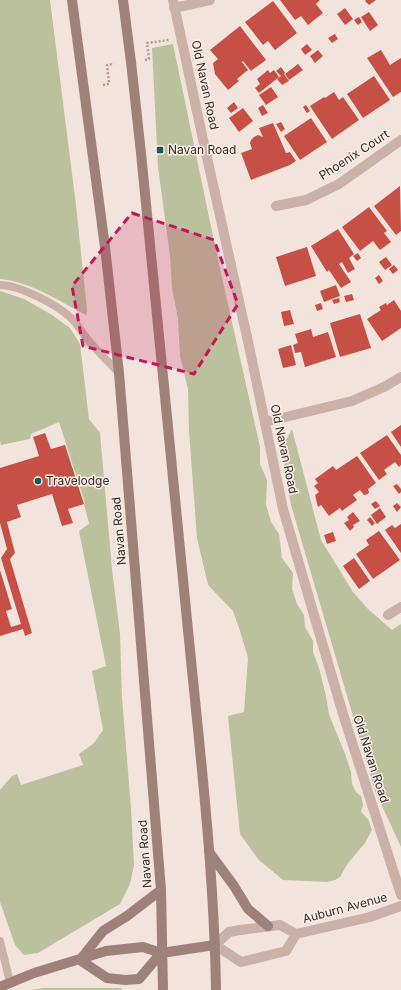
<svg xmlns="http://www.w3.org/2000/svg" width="401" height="990" font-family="Inter,sans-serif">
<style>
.green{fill:#bbc19c}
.building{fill:#c65046}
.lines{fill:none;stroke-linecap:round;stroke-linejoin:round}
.path{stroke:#b69c92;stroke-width:2.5;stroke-dasharray:2 2;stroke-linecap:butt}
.service{stroke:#cab2a8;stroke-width:8}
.minor{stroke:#cab2a8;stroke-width:10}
.tertiary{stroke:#cab2a8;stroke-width:10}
.secondary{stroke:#9e8179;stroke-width:10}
.marked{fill:#c2185b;fill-opacity:0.2;stroke:#c2185b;stroke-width:3;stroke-dasharray:8 5;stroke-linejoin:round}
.poi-dot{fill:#1d5953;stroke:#faefe8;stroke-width:1.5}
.labels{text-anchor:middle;stroke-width:3;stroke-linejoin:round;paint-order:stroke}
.street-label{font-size:12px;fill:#372a28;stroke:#faefe8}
.poi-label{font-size:12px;fill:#372a28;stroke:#faefe8;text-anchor:start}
</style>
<rect width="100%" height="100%" fill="#f2e4dc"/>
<!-- green -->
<path class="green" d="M0,0H50L76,205L87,310L86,315C59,301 31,282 0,279Z
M173,44L215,246L260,447V464L267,480L266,504L271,522L279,534L282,558L293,573L292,589L297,604L304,615L305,627L313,641V652L319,668L326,696L329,714L345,754L351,772L352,784L356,792L361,796L363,805L361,812L368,819L372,830L365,843L348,863L340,877L335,880L327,882L283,880L259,860L240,834L228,716L244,712L248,658L240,631L233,611L208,585L197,538L189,431L188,389L180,356L178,319L172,288L170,256L158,167L152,48Z
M0,291L24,299L52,315L70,328L80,344L89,419L100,433L112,569L120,634L122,698L131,808L134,865L130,884L120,904L38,953L24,955L15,945L0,902V790L12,776L17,774L21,785L83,765L79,754L94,743L103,730L92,671L106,666L79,531L89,524L84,504L85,503L59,422L31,434L30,439L1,445L0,441Z
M292,429L321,540L353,592L368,609L392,630L401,624V847L375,791L291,505L285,471L284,444Z
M43,988H121L122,990H32Z"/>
<!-- building -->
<path class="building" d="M280,0H320L316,4L323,13L308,25L301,16L295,20Z
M366,0H376L369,5L365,1Z
M273,1L297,33L275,50L268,41L263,45L245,22Z
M345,8L353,19L345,25L337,14Z
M369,12L378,25L370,31L361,17Z
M359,17L362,22L358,25L354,20Z
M240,26L266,60L251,71L243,61L242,62L248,70L237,79L239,81L228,90L215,74L213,63L218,59L210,50Z
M335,34L338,39L332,43L328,38Z
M307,44L312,50L305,55L301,49Z
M318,50L323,56L315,63L310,56Z
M381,50L390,65L401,58V92L393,97L367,58Z
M298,64L303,70L289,80L285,74Z
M281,67L285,73L284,74L289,81L282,85L277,79L281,76L276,71Z
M268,70L270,73L274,70L279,77L259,93L255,88L260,84L257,79Z
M374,76L390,100L363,118L347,94Z
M271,87L278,97L266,105L259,95Z
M334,92L339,100L343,97L359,120L332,139L310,106L324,97L325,98Z
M234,102L238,108L231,113L227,108Z
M263,105L268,113L262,116L258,108Z
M306,105L310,111L307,113L303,107Z
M243,108L253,121L239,132L229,118Z
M311,118L327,142L300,160L284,136Z
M281,122L285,129L281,132L276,124Z
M273,123L286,153L290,152L296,161L290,165L251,180L241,153L252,149L250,143L251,140L254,137L258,135L263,137L259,128Z
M400,186L401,231L396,235L374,206Z
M369,207L387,231L384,233L391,242L380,250L373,241L360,251L342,227Z
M338,229L354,254L349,258L355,269L348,273L342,262L339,264L351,282L341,288L329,270L327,272L311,246Z
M307,247L316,276L285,286L276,257Z
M358,253L361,258L357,261L353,256Z
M386,257L392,265L385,270L379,262Z
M394,265L398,270L393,274L389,269Z
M379,275L383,281L379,284L375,278Z
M336,285L340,296L324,302L320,291Z
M352,294L354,300L346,302L344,296Z
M339,298L340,302L334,304L332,300Z
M394,300L401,311V328L382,341L367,319L381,310L379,307L386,303L387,305Z
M321,303L323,309L317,311L315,305Z
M290,310L294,324L284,326L281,312Z
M360,314L371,348L340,357L330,323Z
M311,329L313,337L328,332L336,357L305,367L301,352L295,353L293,345L298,343L295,334Z
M291,345L296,365L283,368L278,349Z
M401,425V447L391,432Z
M45,433L51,449L65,445L84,504L68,509L73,523L62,526L52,494L17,505L21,517L7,522L15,553L10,559L32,633L25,636L23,629L0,636V570L12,609L6,611L11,627L21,624L1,558L7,549L0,523V468L39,456L33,437Z
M387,435L401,455V465L399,467L395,462L384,470L387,474L379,480L360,453Z
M357,456L376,483L368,489L369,492L368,494L364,495L360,490L353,495L357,500L342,511L340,508L329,516L321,505L318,507L315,495L319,492L314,486L318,483L315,479L333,466L336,470Z
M397,484L401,489V492L399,494L393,486Z
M376,501L380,506L375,509L371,504Z
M397,503L401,507L397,512L393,506Z
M380,508L386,517L377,524L371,515Z
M353,512L360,521L353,525L354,527L350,531L344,523L349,520L347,517Z
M370,517L375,523L372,526L367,520Z
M401,524V553L385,530L392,525L395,528Z
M379,531L400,560L373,579L356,554L369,545L366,540Z
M333,532L336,541L327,544L324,535Z
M354,558L370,581L359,589L343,566Z"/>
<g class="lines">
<!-- path -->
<path class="path" d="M145,60L149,59L147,43L169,40
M103,85L109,84L107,65L114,64"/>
<!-- service -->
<path class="service" d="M0,285C19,285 56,304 70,317C78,324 82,333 89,341C98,352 109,362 119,373
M0,941L10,982"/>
<!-- minor -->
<path class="minor" d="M173,0L204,144L249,346L283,509L343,714L401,895
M174,8L210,0
M276,206L306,200L339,184L401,140
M265,422L352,401L384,387L401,377
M388,615L401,607"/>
<!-- tertiary -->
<path class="tertiary" d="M296,934L286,951L241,962L215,945L229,932L240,930L280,925L296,934L370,917L401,906"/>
<!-- secondary -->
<path class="secondary" d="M72,0L105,247L119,373L161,890L163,990
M123,0L131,62L141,153C156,309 172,464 187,620C199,743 214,866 216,990
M209,852L234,886L248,909L268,926
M80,960L103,931L127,916L161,890
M80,960L107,978L125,980L139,979L161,953
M0,987L34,973L106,951L143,947L161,953L215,945"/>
</g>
<!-- marked area -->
<path class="marked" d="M132,213L214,240L238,304L194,374L83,346L72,286Z"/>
<!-- markers -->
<g class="poi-dot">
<rect x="156" y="146" width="8" height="8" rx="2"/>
<circle cx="38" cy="481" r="4"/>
</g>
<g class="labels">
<!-- street labels -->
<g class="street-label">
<text transform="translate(205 85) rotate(78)" y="4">Old Navan Road</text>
<text transform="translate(354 155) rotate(-33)" y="4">Phoenix Court</text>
<text transform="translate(284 449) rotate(78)" y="4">Old Navan Road</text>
<text transform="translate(119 531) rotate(-95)" y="4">Navan Road</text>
<text transform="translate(371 759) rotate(72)" y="4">Old Navan Road</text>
<text transform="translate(145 854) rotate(-94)" y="4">Navan Road</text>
<text transform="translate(345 908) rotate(-15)" y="4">Auburn Avenue</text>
</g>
<!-- poi labels -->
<g class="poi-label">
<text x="168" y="154">Navan Road</text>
<text x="46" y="485">Travelodge</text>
</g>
</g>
</svg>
